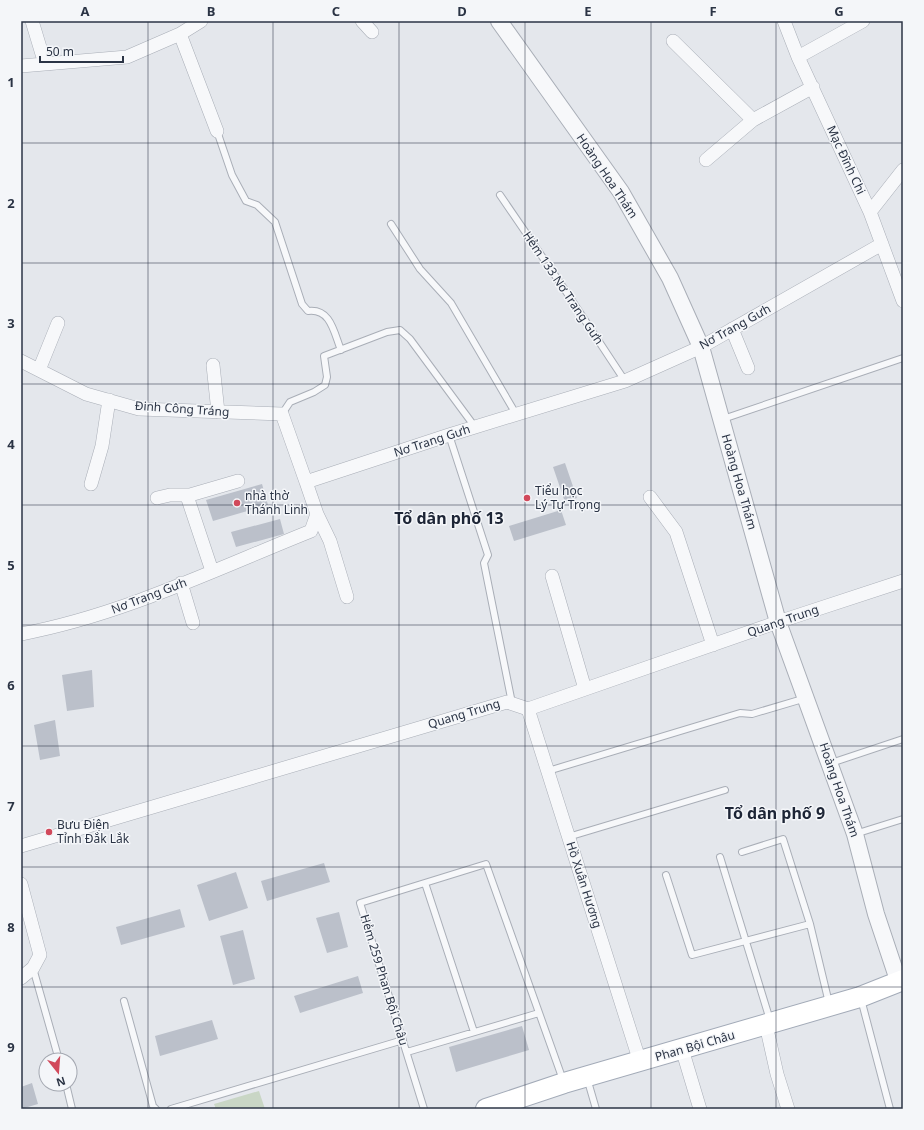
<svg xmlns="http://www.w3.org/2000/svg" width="924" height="1130" font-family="'Noto Sans',sans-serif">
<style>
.green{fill:#c9d6c5}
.building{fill:#bbc0ca}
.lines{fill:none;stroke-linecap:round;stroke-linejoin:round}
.service-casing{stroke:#a9aeb7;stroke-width:8}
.minor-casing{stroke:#a9aeb7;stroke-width:14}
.tertiary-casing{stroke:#a9aeb7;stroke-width:18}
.primary-casing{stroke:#a3abb8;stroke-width:22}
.service{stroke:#f7f8fa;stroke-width:6}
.minor{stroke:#f7f8fa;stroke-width:13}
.tertiary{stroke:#f7f8fa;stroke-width:16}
.primary{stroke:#fff;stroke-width:20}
.grid{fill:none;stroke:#2b3445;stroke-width:1;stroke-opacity:0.55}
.poi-dot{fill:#d1495b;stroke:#f4f6f9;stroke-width:1.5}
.labels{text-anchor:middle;stroke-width:3;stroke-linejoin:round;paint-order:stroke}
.street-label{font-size:12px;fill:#2b3445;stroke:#f4f6f9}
.poi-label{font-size:12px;fill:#2b3445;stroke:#f4f6f9;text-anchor:start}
.district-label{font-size:16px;font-weight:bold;fill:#1d2536;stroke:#f4f6f9}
.neatline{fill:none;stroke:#2b3445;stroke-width:1.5}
.grid-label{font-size:13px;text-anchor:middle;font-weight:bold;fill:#2b3445}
</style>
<rect width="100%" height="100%" fill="#e4e7ec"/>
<!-- green -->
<path class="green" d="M259,1091L265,1109H216L214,1104Z"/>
<!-- building -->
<path class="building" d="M565,463L577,498L565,502L553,467Z
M262,484L268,505L213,521L206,500Z
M561,510L566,525L514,541L509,526Z
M280,519L284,534L236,547L231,532Z
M92,670L94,707L67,711L62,675Z
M55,720L60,756L40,760L34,725Z
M324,863L330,882L267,901L261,881Z
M236,872L248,908L209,921L197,885Z
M180,909L185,927L121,945L116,927Z
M339,912L348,947L327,953L316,918Z
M243,930L255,979L233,985L220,936Z
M358,976L363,993L300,1013L294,996Z
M212,1020L218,1039L160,1056L155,1036Z
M522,1026L529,1050L456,1072L449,1047Z
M32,1083L38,1104L21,1109V1087Z"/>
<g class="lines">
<!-- service casing -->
<g class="service-casing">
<path id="service" d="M217,131L232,175L246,201L257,205L275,222L302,304L308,311C331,308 334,333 341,350
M500,195L565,290L625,381
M391,224L420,269L451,303L516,414
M282,414L290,402L314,392L325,385L327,377L324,356L387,332L400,330L410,339L475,427
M723,419L903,358
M449,435L488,555L484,563L512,703
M831,763L903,739
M548,771L740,713L752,714L806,698
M855,834L903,819
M568,837L725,790
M742,852L783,839L810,924L829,1003
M720,857L770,1020
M666,875L692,955L810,924
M425,883L474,1032
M33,968L59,1060
M861,999L890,1109
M124,1001L153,1106L156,1109
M407,1052L539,1013
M587,1078L596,1109
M66,1084L72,1109
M171,1109L403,1040
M424,1109L360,903L486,864L563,1080"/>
</g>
<!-- minor casing -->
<g class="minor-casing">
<path id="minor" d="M32,21L45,64
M362,21L372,32
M784,21L798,57L870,212L903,301
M180,34L217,131
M673,41L753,120
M798,57L863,21
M21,66L127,57L180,34L201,21
M706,160L753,120L813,87
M870,212L903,170
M732,329L748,368
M21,361L86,394L139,409L282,414L306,482
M213,365L218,412
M39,370L58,323
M91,484L102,446L109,400
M187,496L212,571
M650,497L676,532L713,645
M157,498L170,495H190L238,481
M317,514L330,541L347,597
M552,576L585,689
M181,583L193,623
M21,634C122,615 216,569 311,531L317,514L306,482L449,435L625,381L701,347L882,244
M528,709L640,1062
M21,846L507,702L528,709L778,622L903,581
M21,884L40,955L33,968L21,978
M766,1025L777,1074L788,1109
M682,1049L700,1109"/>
</g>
<!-- tertiary casing -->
<g class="tertiary-casing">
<path id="tertiary" d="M499,21L621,192L670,278L701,347L778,622L855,834L876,914L899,983"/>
</g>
<!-- primary casing -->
<g class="primary-casing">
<path id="primary" d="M486,1109L564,1083L860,997L903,980"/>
</g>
<!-- service -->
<use href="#service" class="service"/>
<!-- minor -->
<use href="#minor" class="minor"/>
<!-- tertiary -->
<use href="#tertiary" class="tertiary"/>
<!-- primary -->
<use href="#primary" class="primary"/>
</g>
<!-- grid -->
<path class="grid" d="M148,21V1109M273,21V1109M399,21V1109M525,21V1109M651,21V1109M776,21V1109M21,143H903M21,263H903M21,384H903M21,505H903M21,625H903M21,746H903M21,867H903M21,987H903"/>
<!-- markers -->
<g class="poi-dot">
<circle cx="527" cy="498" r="4"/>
<circle cx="237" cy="503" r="4"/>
<circle cx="49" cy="832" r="4"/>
</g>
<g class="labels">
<!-- street labels -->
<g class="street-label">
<text transform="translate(846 160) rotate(65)" y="4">Mạc Đĩnh Chi</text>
<text transform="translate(607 176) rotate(56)" y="4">Hoàng Hoa Thám</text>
<text transform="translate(563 288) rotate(56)" y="4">Hẻm 133 Nơ Trang Gưh</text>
<text transform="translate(735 327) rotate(-29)" y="4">Nơ Trang Gưh</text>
<text transform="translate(182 409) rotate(4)" y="4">Đinh Công Tráng</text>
<text transform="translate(432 441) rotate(-18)" y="4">Nơ Trang Gưh</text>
<text transform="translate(739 482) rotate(74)" y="4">Hoàng Hoa Thám</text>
<text transform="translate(149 596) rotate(-21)" y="4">Nơ Trang Gưh</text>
<text transform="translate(783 621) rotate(-19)" y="4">Quang Trung</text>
<text transform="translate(464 714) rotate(-17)" y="4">Quang Trung</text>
<text transform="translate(839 790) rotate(71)" y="4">Hoàng Hoa Thám</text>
<text transform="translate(584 885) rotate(72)" y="4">Hồ Xuân Hương</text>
<text transform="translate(384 980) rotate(73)" y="4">Hẻm 259 Phan Bội Châu</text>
<text transform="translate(695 1046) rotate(-16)" y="4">Phan Bội Châu</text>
</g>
<!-- poi labels -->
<g class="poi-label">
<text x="535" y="495">Tiểu học<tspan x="535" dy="14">Lý Tự Trọng</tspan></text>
<text x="245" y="500">nhà thờ<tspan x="245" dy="14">Thánh Linh</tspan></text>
<text x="57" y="829">Bưu Điện<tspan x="57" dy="14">Tỉnh Đắk Lắk</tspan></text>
</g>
<!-- district labels -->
<g class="district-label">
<text x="449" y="524">Tổ dân phố 13</text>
<text x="775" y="819">Tổ dân phố 9</text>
</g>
</g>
<!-- border -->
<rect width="924" height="1130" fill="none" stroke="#f4f6f9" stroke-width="44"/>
<!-- north arrow -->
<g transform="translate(58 1072) rotate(163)"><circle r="19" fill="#f4f6f9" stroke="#a4a8b1"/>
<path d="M0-3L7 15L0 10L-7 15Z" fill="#d1495b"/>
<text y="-6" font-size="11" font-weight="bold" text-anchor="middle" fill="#2b3445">N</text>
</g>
<!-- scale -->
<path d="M40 56v6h83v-6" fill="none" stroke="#2b3445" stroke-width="2"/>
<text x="46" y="56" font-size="12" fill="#2b3445" stroke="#f4f6f9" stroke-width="3" paint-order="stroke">50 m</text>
<rect x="22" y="22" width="880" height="1086" class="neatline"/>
<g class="grid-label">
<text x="85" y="16">A</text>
<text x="211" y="16">B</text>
<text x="336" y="16">C</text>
<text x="462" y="16">D</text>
<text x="588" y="16">E</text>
<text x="713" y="16">F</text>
<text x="839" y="16">G</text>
<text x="11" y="87">1</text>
<text x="11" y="208">2</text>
<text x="11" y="328">3</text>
<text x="11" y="449">4</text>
<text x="11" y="570">5</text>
<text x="11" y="690">6</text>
<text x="11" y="811">7</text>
<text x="11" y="932">8</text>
<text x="11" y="1052">9</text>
</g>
</svg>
